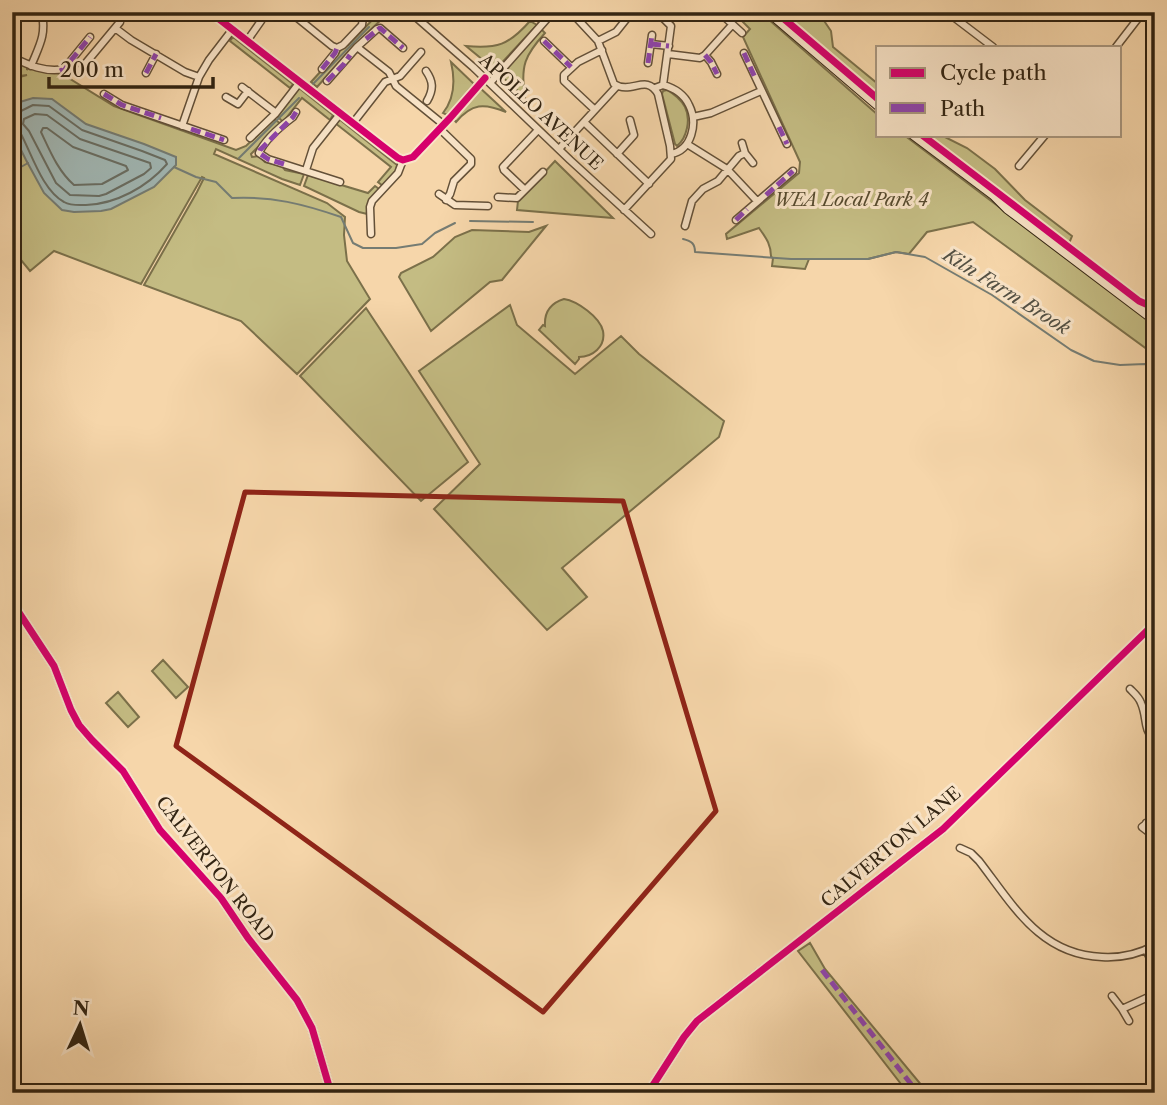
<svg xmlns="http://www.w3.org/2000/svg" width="1167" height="1105" font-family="'Libre Caslon Text',serif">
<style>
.green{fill:#c4bc83;stroke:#7b704a;stroke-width:2}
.water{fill:#a1b7b4;stroke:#757c73;stroke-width:2}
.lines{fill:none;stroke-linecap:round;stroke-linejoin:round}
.shore{stroke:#6a6e63;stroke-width:2}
.stream{stroke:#757c73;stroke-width:2}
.street-casing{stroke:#635038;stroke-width:9}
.secondary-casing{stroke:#322412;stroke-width:10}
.street{stroke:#f9e4c8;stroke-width:6}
.secondary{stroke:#f9e4c8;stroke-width:8}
.quiet{stroke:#8e44ad;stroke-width:5;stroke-dasharray:10 5;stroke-linecap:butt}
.cycleway-casing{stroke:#f9e4c8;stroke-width:11}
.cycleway{stroke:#d6006c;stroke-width:7}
.marked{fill:none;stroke:#8f2418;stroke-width:5;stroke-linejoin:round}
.labels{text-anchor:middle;stroke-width:6;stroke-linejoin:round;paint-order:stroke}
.street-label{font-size:18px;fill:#322412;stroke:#f9e4c8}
.park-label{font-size:18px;font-style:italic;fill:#564a2e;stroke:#f9e4c8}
.water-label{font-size:19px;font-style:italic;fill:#535043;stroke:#f9e4c8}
</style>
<rect width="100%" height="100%" fill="#f6d6aa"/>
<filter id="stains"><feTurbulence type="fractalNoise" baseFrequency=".00286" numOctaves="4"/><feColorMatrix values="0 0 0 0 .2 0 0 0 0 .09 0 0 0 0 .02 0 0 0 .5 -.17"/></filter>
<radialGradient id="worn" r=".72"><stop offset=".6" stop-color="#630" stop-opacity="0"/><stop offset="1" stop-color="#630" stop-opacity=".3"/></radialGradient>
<!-- green -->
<path class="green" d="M380,12H389L350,50L317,87L311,82L344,46L348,45Z
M733,12H760L878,115V135H904L1155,325V355L973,222L927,232L909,254L896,252L868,259H809L805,269L772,266L773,258L771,257C771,244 766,238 759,228L727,239L726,234L799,173L800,162L743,37L750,29Z
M768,12H818L831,31L833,47L878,84V106Z
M530,21L537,25L495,70L466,46C497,49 509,45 530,21Z
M541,29L545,33C525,55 520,66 525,97L499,74Z
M233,37L293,84L290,88L230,41Z
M12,57L27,64V70L28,68L62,74L114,106L236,150L246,146L274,119L281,124L251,154L252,157L259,156L265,162L282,166L285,170L304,174L300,185L282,179L216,149L214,154L327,203L345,217L344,235L347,261L370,299L297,374L241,321L144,285L197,192L204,178L202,177L141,284L54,251L30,271L12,249V79L27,75L12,77Z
M451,62L474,84L447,115L443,113C455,98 455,79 451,62Z
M479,87L506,112C484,103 472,103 456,122L452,118Z
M299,88L333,115L330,120L302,98L283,122L277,116Z
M667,90C674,94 681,100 685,107C691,119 687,138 677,146L675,144L662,94L663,91Z
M339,119L397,165L396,171L383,186L378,182L391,167L335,123Z
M913,135H941L967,148L995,169L1025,200L1072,236L1068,246L1139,301L1155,308V314L1142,311Z
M555,161L613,218L517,210L518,201Z
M308,175L368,193L375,186L379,189C373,197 366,203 367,214L359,212L304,186Z
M546,226L502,280L490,282L431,331L399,277L401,273L433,257L455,237L472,230L529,232Z
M564,299C577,301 600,317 603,331C606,347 592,357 579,357V359L575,364L539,330L543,325L545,326C544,311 551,303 564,299Z
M510,305L517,325L575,374L621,336L639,354L724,421L719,437L562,568L587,597L547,630L434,509L480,464L419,371Z
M366,308L468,462L421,501L300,376Z
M163,660L188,687L176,698L152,671Z
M118,692L139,717L128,727L106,703Z
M810,943L825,969L928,1093H908L798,951Z"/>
<!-- water -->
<path class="water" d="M33,98L52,99L86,124L144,144L176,157V165L154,187L111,209L101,211L74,212L62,210L44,193L26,160L12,132V108L20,102Z"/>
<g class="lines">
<!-- shore -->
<path class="shore" d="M12,114L17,113L33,105L49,106L82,130L142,151L165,160L167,164C147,187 116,204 86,205C79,205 71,206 64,202C43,191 32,155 21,134L17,131H12
M35,114L47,115L80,139L150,163L151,168L144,174L106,194L99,196L70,195L56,183L29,131L23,124L24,119Z
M43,128H47L73,147L126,166L128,170L102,184L74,185C58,171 50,151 41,132Z"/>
<!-- stream -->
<path class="stream" d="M313,84L369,27
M239,158L299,98
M174,167L196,177L216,182L232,198C272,196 303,204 341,217L353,243L363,248H396L422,244L435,233L455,223
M12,172L28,163
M470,221L533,222
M683,239C692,241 695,244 695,252L791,259H868L896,252L925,257L992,295L1071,350L1094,361L1120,365L1145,364L1155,366"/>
<!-- street casing -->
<g class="street-casing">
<path id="street" d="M118,12H128
M210,12L385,148L398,158L403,160L413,157L450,118L485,78
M290,12L332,46L337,48L343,45L362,25L363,17L359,12
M410,12L473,67L570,160L651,234
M532,12L544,22
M571,12L598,41L614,84C632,95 646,73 658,94L670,146L671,159L624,210
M657,12L671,26L663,85
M719,12L742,33
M947,12L993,47
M115,28L131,40L185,72L199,77
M247,41L261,21L264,12
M544,41L571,67
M598,41L616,32L632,12
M651,44L669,46
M357,47L389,72L396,86L444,125
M1116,47L1143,12
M744,53L787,144
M668,54L700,58L705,55L732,25
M705,55L711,62L717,74
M12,57C28,65 46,73 64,69L90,37
M648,63L652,35
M31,66C40,44 46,36 42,12
M322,69L335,53L337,48
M80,70L120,22
M426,71C433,81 434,89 427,101
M146,73L156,54
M327,81L357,47L377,29L380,28L403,48
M490,83L553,12
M242,87L276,113
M655,88L663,85C674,88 684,94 689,105C698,123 692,150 671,154
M104,94L122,105L224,140
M226,97L238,104L248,91
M595,110L564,81V75L578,62L602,50
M296,112L293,117C281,126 265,139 259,153L268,159L340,182
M693,117L711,113L761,91
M584,122L649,184
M353,123L385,82L400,76L421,52
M182,126L199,77L209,60L232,30
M440,129L471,159V164L454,181L450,194L446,200
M250,138L276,113L300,82
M742,143L745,153L753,163
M687,144L727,169L757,201
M559,149L617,86
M617,154L634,135L630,120
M1019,166L1045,135
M306,170L313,148L340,114
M525,190L504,170L503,167L538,130
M439,194L455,205L488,206
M498,197L517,198L543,172
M736,220L793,171
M685,226L692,201L703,189L718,181L739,156L745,153
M371,234L370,207L372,201L398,173L403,160
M1130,689C1134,693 1139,697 1141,703C1148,719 1142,727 1155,742
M1155,817L1142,827L1155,837
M1146,823L1155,830
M960,848L971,853L979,861C1013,905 1040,955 1102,957C1120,958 1139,954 1155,945
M1146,950L1155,968
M1112,996L1122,1009L1155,994
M1122,1009L1129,1021"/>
</g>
<!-- secondary casing -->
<g class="secondary-casing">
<path id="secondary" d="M768,12L878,106
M913,135L993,195L1007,209L1155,321
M12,602L54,666L71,710L79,725L92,740L123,771L160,830L221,898L248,938L297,1000L312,1028L331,1093
M648,1093L684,1037L697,1021L943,829L1155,623"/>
</g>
<!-- street -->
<use href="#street" class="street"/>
<!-- secondary -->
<use href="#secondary" class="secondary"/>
<!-- quiet -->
<path class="quiet" d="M719,12L725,17
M366,39L380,28L403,48
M544,41L571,67
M651,44L669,46
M744,53L756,80
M705,55L711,62L717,74
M12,57L19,60
M648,63L652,35
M322,69L335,53L337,48
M60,71L64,69L90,37
M146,73L156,54
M327,81L344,64L350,55
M104,94L122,105L161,118
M779,127L787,144
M191,129L224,140
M284,164L268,159L259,153L260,150L293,117L296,112
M766,195L793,171
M736,220L747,209
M822,970L918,1093"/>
<!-- cycleway casing -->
<g class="cycleway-casing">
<path id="cycleway" d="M210,12L385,148L398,158L403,160L413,157L450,118L485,78
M776,12L878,99
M922,135L1139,301L1155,308
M12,602L54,666L71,710L79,725L92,740L123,771L160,830L221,898L248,938L297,1000L312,1028L331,1093
M648,1093L684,1037L697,1021L943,829L1155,623"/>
</g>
<!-- cycleway -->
<use href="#cycleway" class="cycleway"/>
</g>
<!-- marked area -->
<path class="marked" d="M245,492L623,501L716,811L543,1012L176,746Z"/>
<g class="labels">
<!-- street labels -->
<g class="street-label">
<text transform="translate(541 112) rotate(43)" y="6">APOLLO AVENUE</text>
<text transform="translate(891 847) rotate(-40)" y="6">CALVERTON LANE</text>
<text transform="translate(215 869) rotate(52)" y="6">CALVERTON ROAD</text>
</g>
<!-- park labels -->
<g class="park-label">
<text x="851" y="206">WEA Local Park 4</text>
</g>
<!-- water labels -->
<g class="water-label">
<text transform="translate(1007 291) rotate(32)" y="7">Kiln Farm Brook</text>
</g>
</g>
<!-- margin -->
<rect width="1167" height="1105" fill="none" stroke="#f6d6aa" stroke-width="42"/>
<rect x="14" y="14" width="1139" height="1077" fill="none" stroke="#322412" stroke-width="3.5"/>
<rect x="21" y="21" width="1125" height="1063" fill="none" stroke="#322412" stroke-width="2"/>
<!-- legend -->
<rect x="876" y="46" width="245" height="91" fill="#f9e4c8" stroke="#a9977f" stroke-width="2"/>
<rect x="890" y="68" width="35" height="10" fill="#d6006c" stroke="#a9977f" stroke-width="2"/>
<text x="940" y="80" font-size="21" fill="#322412">Cycle path</text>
<rect x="890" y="103" width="35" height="10" fill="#8e44ad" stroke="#a9977f" stroke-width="2"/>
<text x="940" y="116" font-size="21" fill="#322412">Path</text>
<!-- north arrow -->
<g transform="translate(80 1025) rotate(4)" stroke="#f9e4c8" stroke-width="5" paint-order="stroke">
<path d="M0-5L12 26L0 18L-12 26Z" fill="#322412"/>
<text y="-10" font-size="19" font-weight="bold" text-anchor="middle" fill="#322412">N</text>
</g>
<!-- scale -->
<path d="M49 77v10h164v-10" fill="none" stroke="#322412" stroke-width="3.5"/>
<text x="60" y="77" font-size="21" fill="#322412" stroke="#f9e4c8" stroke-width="5" paint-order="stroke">200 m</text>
<rect width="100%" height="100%" filter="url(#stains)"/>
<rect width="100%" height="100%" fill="url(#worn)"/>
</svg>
